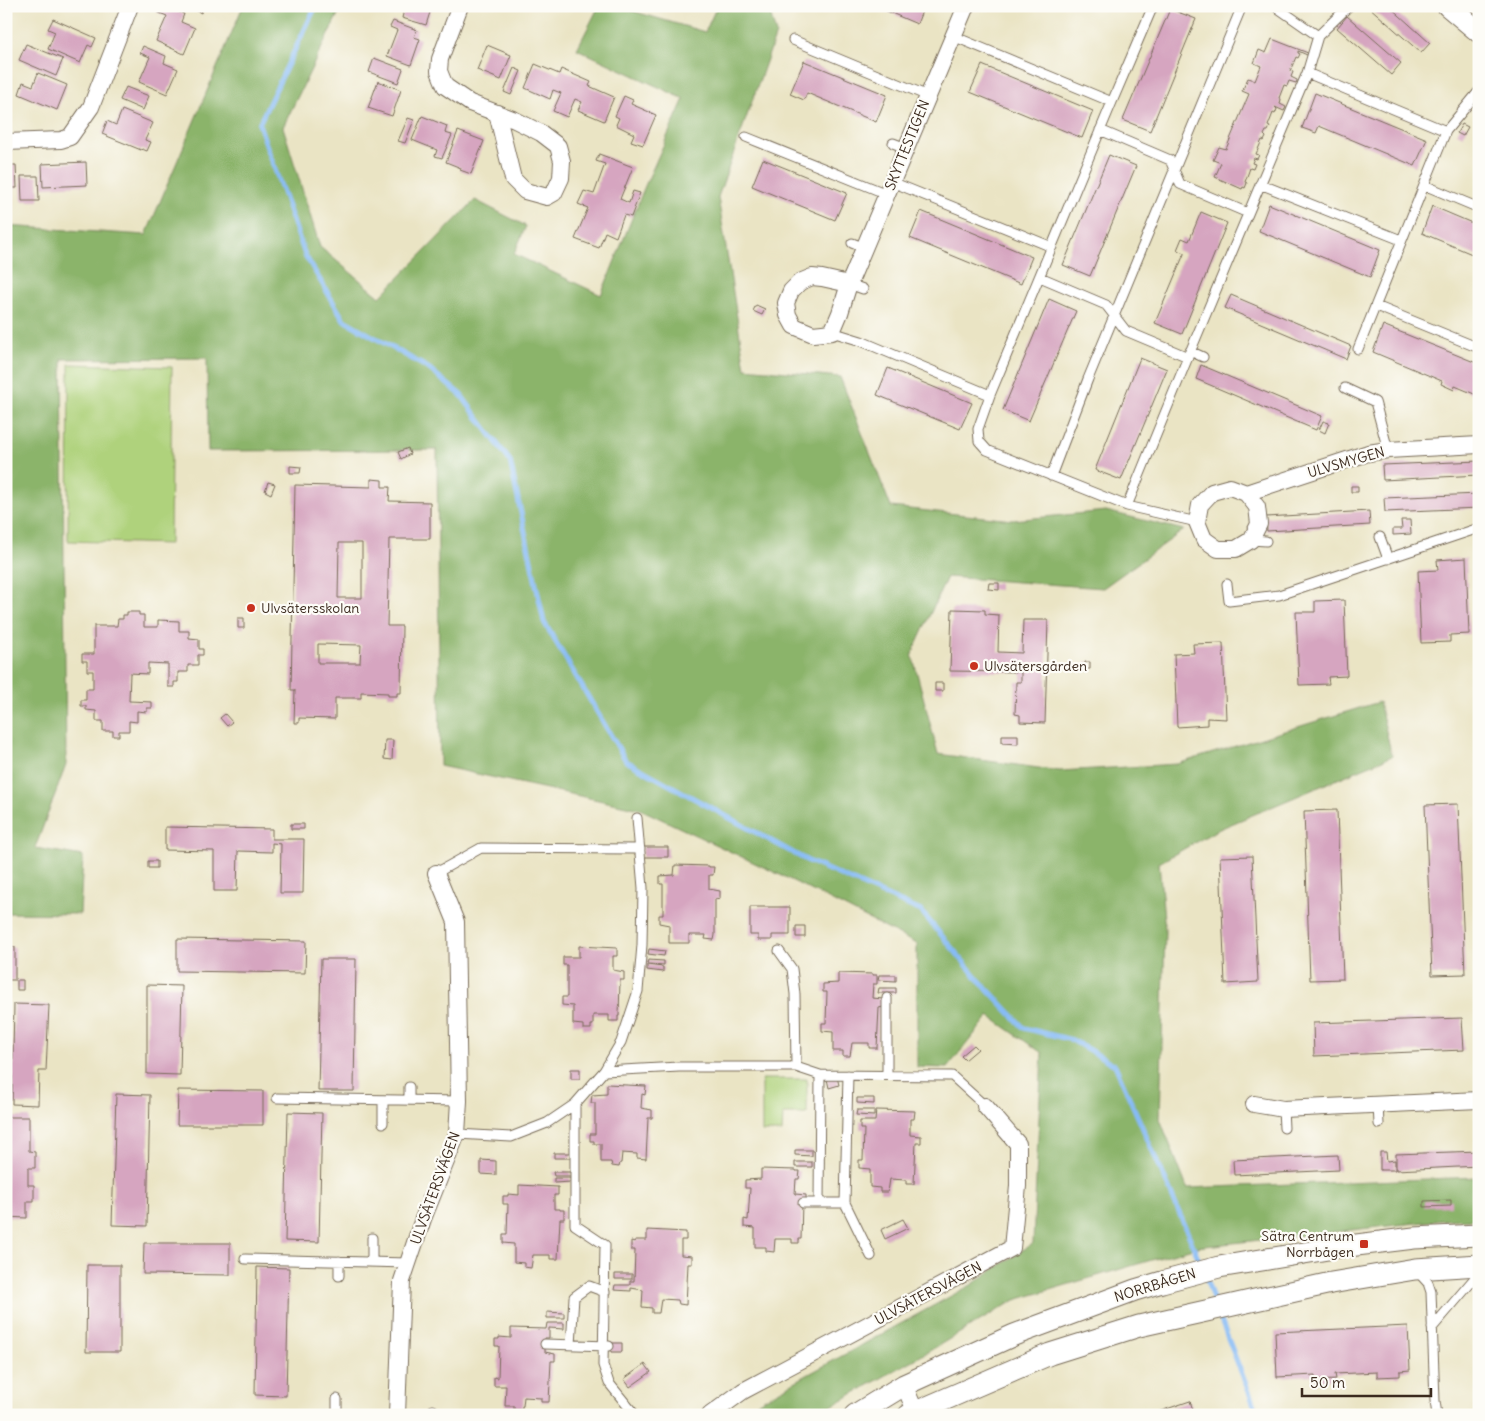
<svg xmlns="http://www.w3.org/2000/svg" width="1485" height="1421" font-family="Delius,sans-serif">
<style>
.green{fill:#afd27b;stroke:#757e4c}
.forest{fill:#8bb46b;stroke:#636f44}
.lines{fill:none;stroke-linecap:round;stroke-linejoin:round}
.stream{stroke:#87bbf5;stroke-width:5}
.building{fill:#d6a5c0;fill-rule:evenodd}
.service-casing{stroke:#786b58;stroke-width:11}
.minor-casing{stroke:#786b58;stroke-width:18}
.tertiary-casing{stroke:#786b58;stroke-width:23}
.service{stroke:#fff;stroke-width:9}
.minor{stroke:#fff;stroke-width:16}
.tertiary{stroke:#fff;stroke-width:21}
.poi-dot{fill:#c8321e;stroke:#fdfcf7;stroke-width:2}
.labels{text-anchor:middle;stroke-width:4.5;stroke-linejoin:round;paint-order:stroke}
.street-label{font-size:14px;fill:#3b2a1e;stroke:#fdfcf7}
.poi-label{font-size:14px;fill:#3b2a1e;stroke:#fdfcf7;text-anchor:start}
</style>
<rect width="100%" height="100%" fill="#fdfcf7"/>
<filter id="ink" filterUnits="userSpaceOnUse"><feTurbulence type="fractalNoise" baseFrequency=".02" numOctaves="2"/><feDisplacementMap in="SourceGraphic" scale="10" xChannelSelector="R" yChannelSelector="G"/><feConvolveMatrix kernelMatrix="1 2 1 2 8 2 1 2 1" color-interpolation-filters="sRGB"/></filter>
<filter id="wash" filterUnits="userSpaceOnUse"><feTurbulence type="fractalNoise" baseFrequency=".0096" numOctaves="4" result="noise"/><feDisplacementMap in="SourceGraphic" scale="20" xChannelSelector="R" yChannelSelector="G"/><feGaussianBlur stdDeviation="1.12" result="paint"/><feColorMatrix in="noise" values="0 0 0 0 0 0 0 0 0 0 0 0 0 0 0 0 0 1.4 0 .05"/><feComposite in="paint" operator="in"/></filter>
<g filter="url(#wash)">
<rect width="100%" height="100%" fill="#eae4c4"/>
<!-- green -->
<path class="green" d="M69,364L172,367L170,544L68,541Z
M762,1079H807V1114H783L782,1132H762Z"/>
<!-- forest -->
<path class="forest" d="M243,6H342L283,127L320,247L380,297L475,200L526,226L514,254L601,295L645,186L684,99L577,49L599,6H615L705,32L717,6H768L776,34L718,197L745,368L840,377L891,507L1013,520L1106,511L1184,530L1103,588L947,577L912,654L938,754L1060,771L1177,764L1379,702L1392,756L1217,830L1159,863L1165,930L1160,1119L1187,1188L1479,1177V1219L1443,1220L1196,1247L1015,1300L926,1353L815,1415H741L760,1401L971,1285L1033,1243L1042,1053L989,1016L947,1068L917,1067V944L795,882L640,809L440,766L437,450L208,451L207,358L62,359L66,765L35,848L83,856L80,914L6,913V226L146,235Z"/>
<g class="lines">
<!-- stream -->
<path class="stream" d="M316,6L259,124L305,255L344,320L428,368L461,395L510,461L544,622L626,761L806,860L921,911L979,980L1024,1028L1072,1040L1115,1065L1162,1172L1202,1267
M1205,1275L1215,1305
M1218,1313L1258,1415"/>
</g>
<g id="blocks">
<!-- building -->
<path class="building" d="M159,6H165L184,14L181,22L195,28L184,54L156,41L167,16L157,12Z
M186,6H204L201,13L192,8L191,10L186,8Z
M405,6H432L426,25L402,18Z
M875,6H924L917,24Z
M1368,6H1389L1430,43L1421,53Z
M1170,9L1196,19L1150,131L1123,120Z
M1347,16L1401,63L1391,75L1337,28Z
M53,19L96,38L92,47L88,45L80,63L48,49L55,32L48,29Z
M393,21L417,30L414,37L420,39L411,65L387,56L397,30L390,27Z
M1272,39L1308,53L1307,55L1298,51V53L1300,54L1298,58L1296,57L1290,71L1293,72L1291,77L1297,80V81L1296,83L1289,81L1287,86L1284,85L1279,98L1281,99L1280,104L1286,107L1284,111L1275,107L1277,109L1275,114L1273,113L1268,126L1270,127L1268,131H1266L1264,135L1266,137L1264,141L1262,140L1256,154L1259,155L1257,159L1254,158L1252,163L1255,164L1253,169L1250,168L1245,182L1247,183L1245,188L1243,187L1242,189L1215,177L1221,163L1213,160L1219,147L1226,149L1249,94L1242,91L1248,78L1255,81L1261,66L1254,63L1259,50L1266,53Z
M26,44L63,59L56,76L19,60Z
M487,45L511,55L501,80L477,70Z
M143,46L166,56L164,63L178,69L167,94L139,82L150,57L140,53Z
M374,58L403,69L398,83L369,72Z
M804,61L887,95L876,122L807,93L804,100L790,94Z
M535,64L559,74L561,69L591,82L589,86L614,97L604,121L578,110L582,102L575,99L567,117L553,111L561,93L553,90L550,99L525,88Z
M982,65L1093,111L1082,138L970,92Z
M514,68L521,71L511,95L504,92Z
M38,73L67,85L57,110L19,94L23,82L33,86Z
M378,81L401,90L392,116L368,108Z
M126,87L149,96L143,110L120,100Z
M1315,93L1427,139L1415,166L1319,126L1316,133L1302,128Z
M624,96L633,100L631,104L656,115L643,145L631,141L634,134L616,125L619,118L615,116Z
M122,110L153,123L145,140L151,142L147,151L142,149L141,150L102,134L107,121L116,125Z
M422,116L447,126L445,133L452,135L442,158L435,156L437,150L412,140Z
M408,118L414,120L405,143L398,141Z
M1462,124L1468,127L1463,136L1457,133Z
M458,131L484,141L471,174L460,170L461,168L446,162Z
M599,154L633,167L620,199L629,203L633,191L640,193L631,217L624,215L616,237L605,232L599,248L575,239L588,208L578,204L584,191L594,194L605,164L596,161Z
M1109,155L1136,166L1090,276L1063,265Z
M763,159L847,193L835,220L752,186Z
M86,162L87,185L43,187L42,164Z
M6,165H16L17,188H6Z
M21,176H38L39,201H22Z
M1269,204L1380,250L1370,277L1259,231Z
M1432,206L1479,226V257L1422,233Z
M921,211L1032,257L1021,284L910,238Z
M1201,212L1227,223L1182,334L1155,323L1184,254V253L1177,250L1182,238L1189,241Z
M1231,295L1351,346L1346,359L1225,308Z
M1049,299L1076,311L1029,421L1003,410Z
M756,305L765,309L762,315L753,311Z
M1383,325L1479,364V396L1455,386L1454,390L1441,384L1442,381L1373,352Z
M1140,358L1167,369L1121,480L1095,470Z
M1201,365L1322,416L1316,430L1196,379Z
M888,368L972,403L960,429L877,395Z
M1323,421L1329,423L1325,433L1319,430Z
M408,448L410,454L401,459L398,452Z
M1479,461V475L1383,480L1382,465Z
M290,466L301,467L300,473H290Z
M371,479L382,480V487H390L389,501L430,502V539H389L387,626H402L401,693H397V696H388V693L361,692V698H335V719L299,718V723H294L295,690H291L295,485L371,487ZM339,543H362V598H338ZM318,644L361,645L360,663H318Z
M268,482L275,484L271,494L265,491Z
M1351,486H1358V492H1351Z
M1479,494V508L1385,512L1384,498Z
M1369,511L1370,525L1267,531L1266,517Z
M1401,520H1410L1411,534L1393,535V529H1402Z
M1466,558L1469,634L1450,635V642L1421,643L1418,571L1438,570L1437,560Z
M989,583H999V590L988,589Z
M1344,600L1347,676L1328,677L1329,684L1299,685L1296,612H1315V601Z
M952,609L985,610V614L999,615L998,652L1022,653L1023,620H1048L1045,723L1020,722V715L1015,714L1016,682H1021V672L950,671Z
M127,612H139V615H144V627H158V620L179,621V631H189V638L199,639V649H203V655H198V665H188V672H178V682H174V687H168V664L148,663V674L130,673L129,701L152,702V708H147V712L137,711V722L129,721V731H119V736H113V731H103V721H96V711L86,710V706H81V700H86V689H93V671H87V661H82V654H94V626H117L118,619H123V615H127Z
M238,618H244V628H238Z
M1223,643L1226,719L1207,718V725L1177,727L1174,654L1194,653L1193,644Z
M1085,662H1090V669H1085Z
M935,683H943V691H935Z
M225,714L232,722L227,726L220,718Z
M1002,735H1018V744L1002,743Z
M385,740H393L392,760L384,759Z
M1458,804L1465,974L1432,975L1425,805Z
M1337,810L1343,979L1310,980L1304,811Z
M291,824H304V829H291Z
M165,827L272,829V839H304L303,893H280L281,844L272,843V852L238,851L237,891H214V851L165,850Z
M643,847H668V857H642Z
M1252,856L1258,982L1225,984L1220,857Z
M148,861H157V868H148Z
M675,865L709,866V867H714L713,875H709V889L720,891V898L715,899V935L714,940L705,939L706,935H689V943H669V925L659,923V915H663V884H660V876L674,875Z
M750,907H790V935H772V940H758V935H750Z
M796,926H805V937H796Z
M177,939L306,941L305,973L177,971Z
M579,946L617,948V956H613V970L624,972V980H620L619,1016H618V1021H609V1015H593V1025H591V1029H583V1025L573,1024V1006L562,1005V997H567V965H563V957H579Z
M6,947H15V980H6Z
M649,949L665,951L664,956L648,954Z
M321,959H356L354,1091H318Z
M648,960L664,961V965L647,964Z
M647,965L663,967V972L647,970Z
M838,973L873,974V975H877V984H873L872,998L883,999V1007L879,1008L877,1048H869V1043H852L850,1056H843V1051H833V1032L822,1031V1023H826L827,992H823V984L838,983Z
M879,975H896V981L878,980Z
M17,980H23V990H17Z
M147,985L182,986L180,1075L147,1074Z
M879,988H896V993H878Z
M14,1004L49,1005L46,1071H39L38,1105L12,1104Z
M1462,1018L1464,1050L1314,1056L1313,1023Z
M974,1045L978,1049L965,1060L961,1056Z
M571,1069H580V1079H571Z
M837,1077L839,1085L829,1088L827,1079Z
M607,1084L646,1086L645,1095L642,1094L641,1108L652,1110V1118H648L646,1159L637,1158V1154L622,1153L621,1163H620L619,1167L612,1166L611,1162H601V1144H594V1141H590V1134H595V1103H591L592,1095L607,1094Z
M178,1090L263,1091V1125H177Z
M116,1094L150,1095L147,1226L112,1225Z
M857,1098H874V1104L857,1103Z
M857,1110H874V1116L856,1115Z
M876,1110L915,1111L914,1119H910V1135L921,1136V1143H916L914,1184H906V1180L890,1179L888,1192H880V1188L870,1187V1169L859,1168V1160H863L864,1129H860V1121H875Z
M288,1112L322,1113L319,1242L285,1241Z
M6,1117H29V1151L35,1152V1168H28V1185H34V1201H27V1218L6,1217Z
M795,1150H812V1156L795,1155Z
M1479,1151V1166L1396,1170V1154Z
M1380,1152H1386L1387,1161L1395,1160V1170H1380Z
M554,1153H571V1158H554Z
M1338,1155L1339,1170L1234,1175L1233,1160Z
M481,1160L496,1161V1175L481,1174Z
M795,1162H812V1167H795Z
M761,1169L796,1170V1171H800L799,1179H796L795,1194L806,1195V1202H802L801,1239H799V1243H792V1239H775L774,1252L766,1251V1247H755V1228L744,1227V1219L748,1220L750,1188H745V1180L761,1179Z
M553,1172H570L571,1176H554Z
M554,1178H570L571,1182L554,1183Z
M519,1185L558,1187V1195H554V1209H560V1210H564V1219H560L558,1259H550V1255H533L531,1268L524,1267V1263L514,1262V1244L503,1243V1234H507L508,1204H503V1196H508V1194L519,1195Z
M1451,1200V1206L1424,1207V1201Z
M903,1219L908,1228L885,1239L881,1230Z
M647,1230L686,1232V1240H681V1255L692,1256V1264H688L686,1305L679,1304L678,1300L661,1299L659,1313H652V1308L642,1307L643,1290L631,1288V1291L614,1290L615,1285H630V1281H634L635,1250H631V1241L635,1242V1240H647Z
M144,1243H230V1275L143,1274Z
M87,1265H120V1352H86Z
M257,1267L289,1268L286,1396L255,1395Z
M615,1274H632V1279H615Z
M547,1312L564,1313V1318H547Z
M547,1323H564V1329L549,1328V1338H545V1352L555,1354V1361H551L549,1402H541V1398L524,1397L523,1406H522V1410H514V1406H505L506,1386H494V1377L498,1378L499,1346H495V1339H499V1337L511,1338V1328L546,1329Z
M1408,1326L1410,1370L1400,1371V1376L1377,1377V1372L1335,1374L1336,1379L1315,1380V1375L1277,1377L1275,1332Z
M611,1343H622V1352H611Z
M645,1364L651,1372L630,1387L624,1379Z
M1190,1401L1194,1413L1200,1411L1202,1415H1149Z"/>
</g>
</g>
<g filter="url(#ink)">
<use href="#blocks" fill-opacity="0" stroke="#786b58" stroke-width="1"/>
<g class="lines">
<!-- service casing -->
<g class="service-casing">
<path id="service" d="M1275,6L1318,36
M953,36L1112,102
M793,40L928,96
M1307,73L1446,131
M1100,130L1170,160L1180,184L1248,213
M746,137L887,194
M893,143L906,148
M892,182L1052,247
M1260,184L1401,240
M1424,185L1479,208
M852,243L865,248
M1040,277L1106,305L1126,331L1188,357
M849,284L863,289
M1376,306L1479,348
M832,332L861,341L990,395L978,429L979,441L987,450L1127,506L1188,357L1307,73L1318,36L1349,6
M1358,349L1446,131L1479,91
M1190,351L1203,357
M1345,388L1375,402L1388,450
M990,395L1112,102L1153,6
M1051,476L1088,379L1242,6
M1127,506L1197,522
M1380,537L1388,559
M1251,540L1266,541
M1227,584L1229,601L1279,595L1479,528
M436,873L481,848L640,849
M779,951L792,969L795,994L796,1067
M604,1071L679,1067H796L820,1075L952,1076L985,1106
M887,1075V998
M409,1087V1100
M277,1098L459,1101
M383,1100V1123
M575,1104V1225L605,1245L603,1365L609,1383L635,1415
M1378,1105L1379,1124
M1283,1109L1284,1128
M457,1134L511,1137L547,1123L575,1104L604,1071L621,1042L638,991L642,945L643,888L637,818
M803,1203H845L871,1256
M819,1203L820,1075
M845,1203L848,1075
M372,1238V1262
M245,1259L408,1263
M1417,1271L1428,1283L1431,1292L1435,1401L1437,1415
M339,1276V1261
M1432,1328L1479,1273
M545,1344L609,1346
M571,1345L574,1297L589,1286L605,1292
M337,1415V1399
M433,1415V1410"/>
</g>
<!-- minor casing -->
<g class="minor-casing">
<path id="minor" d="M460,6L440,59L439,71L445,86L470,103L515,120L541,133L558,146L562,161L561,178L554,193L547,197L525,191L513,179L497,113
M6,142L61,140L70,137L91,107L130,6
M849,284L822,278L812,277L800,282L791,291L786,303L788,315L794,326L813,334L832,332L840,313L849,284L966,6
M1246,493L1257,507L1259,524L1251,540L1236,549H1218L1204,539L1197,522L1200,505L1212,492L1230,487L1246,493L1368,453L1388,450L1479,445
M1254,1104L1283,1109L1479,1100
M904,1385L917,1415
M397,1415L402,1281L423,1219L457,1134L459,1101L456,922L436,873
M710,1415L743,1391L1012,1248L1018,1186V1144L985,1106"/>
</g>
<!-- tertiary casing -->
<g class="tertiary-casing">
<path id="tertiary" d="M1448,6L1479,32
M855,1415L904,1385L1014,1335L1135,1290L1162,1282L1219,1267L1340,1247L1414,1238L1479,1235
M909,1415L1050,1354L1139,1326L1331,1283L1415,1269L1479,1265"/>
</g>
<!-- service -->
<use href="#service" class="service"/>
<!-- minor -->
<use href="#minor" class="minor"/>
<!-- tertiary -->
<use href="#tertiary" class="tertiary"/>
</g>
</g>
<!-- markers -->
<g class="poi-dot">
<circle cx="251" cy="608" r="5"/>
<circle cx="974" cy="666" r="5"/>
<rect x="1359" y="1239" width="10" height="10" rx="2.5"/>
</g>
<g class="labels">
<!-- street labels -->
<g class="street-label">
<text transform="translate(907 145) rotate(-68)" y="5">SKYTTESTIGEN</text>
<text transform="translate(1346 462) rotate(-16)" y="5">ULVSMYGEN</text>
<text transform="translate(435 1188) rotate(-70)" y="5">ULVSÄTERSVÄGEN</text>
<text transform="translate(1155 1285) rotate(-17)" y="5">NORRBÅGEN</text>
<text transform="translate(928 1293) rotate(-28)" y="5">ULVSÄTERSVÄGEN</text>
</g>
<!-- poi labels -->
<g class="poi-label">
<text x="261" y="613">Ulvsätersskolan</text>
<text x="984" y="671">Ulvsätersgården</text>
<text x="1354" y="1241" text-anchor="end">Sätra Centrum<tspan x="1354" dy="16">Norrbågen</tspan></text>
</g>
</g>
<!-- margin -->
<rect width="1485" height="1421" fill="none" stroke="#fdfcf7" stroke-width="25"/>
<!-- scale -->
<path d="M1302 1388v8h129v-8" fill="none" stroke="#3b2a1e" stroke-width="2.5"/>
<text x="1310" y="1388" font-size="15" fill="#3b2a1e" stroke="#fdfcf7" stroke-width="4" paint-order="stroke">50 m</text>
</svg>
